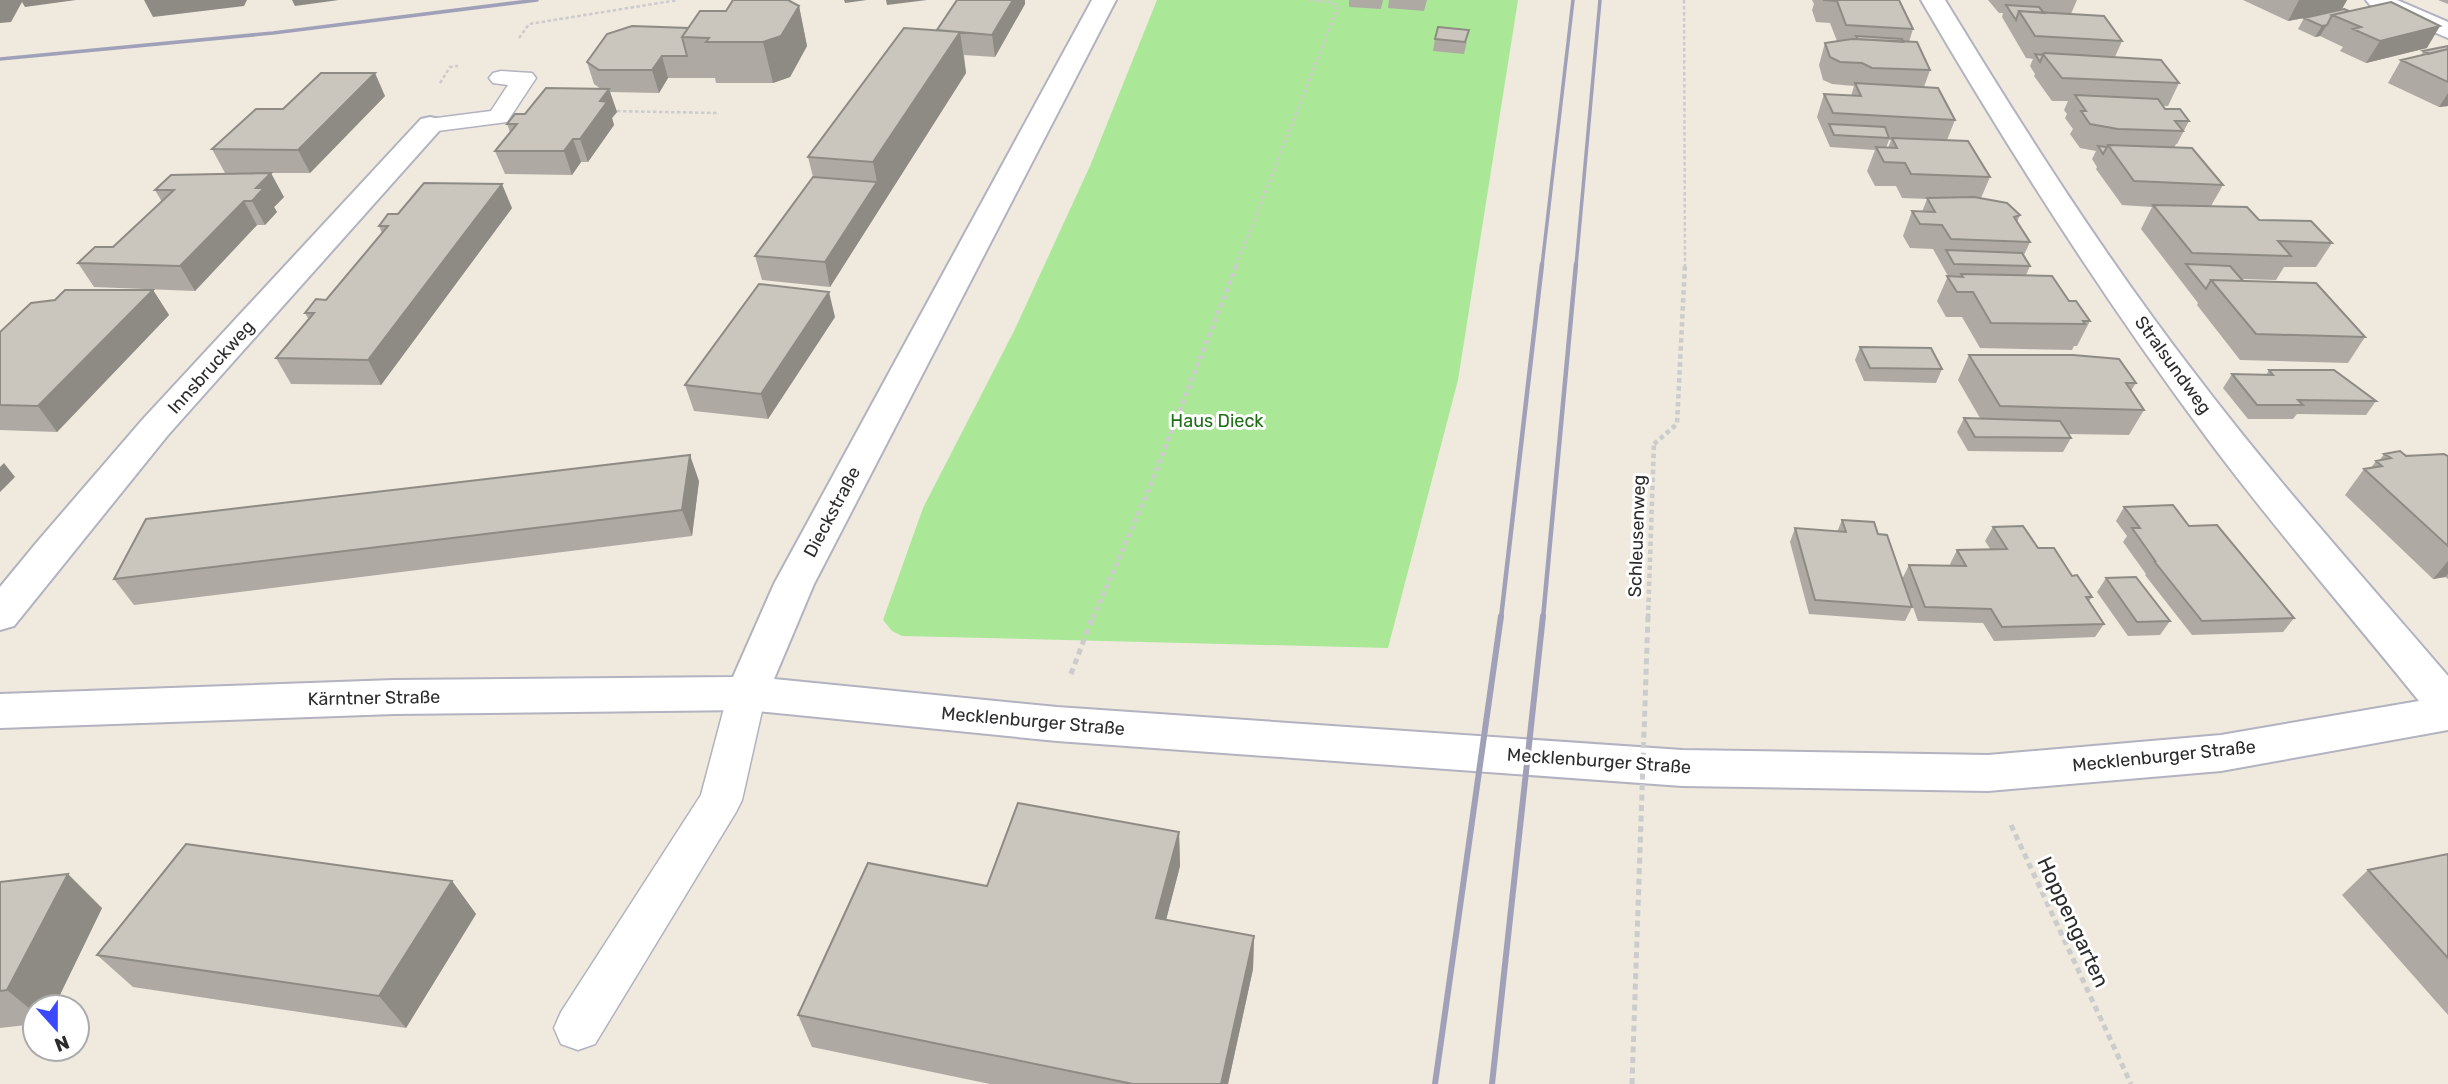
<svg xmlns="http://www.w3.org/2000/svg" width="2448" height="1084" font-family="Rubik,sans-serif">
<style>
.green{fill:#aae898}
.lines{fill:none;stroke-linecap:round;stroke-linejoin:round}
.lane-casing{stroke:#b2b2c0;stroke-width:3}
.street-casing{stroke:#b2b2c0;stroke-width:4}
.path-far2{stroke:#ccc;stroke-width:2.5;stroke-dasharray:3.5 2.5;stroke-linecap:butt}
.path-far1{stroke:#ccc;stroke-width:4.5;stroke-dasharray:4.5 3.5;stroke-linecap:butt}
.path{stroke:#ccc;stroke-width:5;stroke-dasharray:6 4.5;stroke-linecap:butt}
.lane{fill:#fff;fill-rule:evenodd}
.street{fill:#fff;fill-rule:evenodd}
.rail-far2{stroke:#a0a1b8;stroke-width:3.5}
.rail-far1{stroke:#a0a1b8;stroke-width:4.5}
.rail{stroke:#a0a1b8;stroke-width:6}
.path-bridge-far1{stroke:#ccc;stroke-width:4.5;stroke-dasharray:4.5 3.5;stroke-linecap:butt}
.path-bridge{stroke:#ccc;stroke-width:5;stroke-dasharray:6 4.5;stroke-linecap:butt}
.wall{fill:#aeaaa3;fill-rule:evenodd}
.shaded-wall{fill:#8d8b84}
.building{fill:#cac6bd;stroke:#8d8b84;stroke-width:2}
.labels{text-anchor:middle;stroke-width:6;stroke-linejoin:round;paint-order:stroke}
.street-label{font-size:18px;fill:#2c2c2c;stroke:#fff}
.park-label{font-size:18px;fill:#1f6f16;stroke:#fff}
.near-street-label{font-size:21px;fill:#2c2c2c;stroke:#fff}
</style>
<rect width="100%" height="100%" fill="#efe9de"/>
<!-- green -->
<path class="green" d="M1157,0H1518L1458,380L1388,648L902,636L892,631L883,620L923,508L1014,331L1090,166Z"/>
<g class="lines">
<!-- lane casing -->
<g class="lane-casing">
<path id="lane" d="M501,71L532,73L536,78L507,122L430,132L421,130L418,125L421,120L491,111L508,85L493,83L489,78L493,73Z
M747,678L761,682L766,693L742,800L736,812L595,1044L578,1050L561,1044L554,1028L561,1012L701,795L728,693L733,682Z"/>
</g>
<!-- street casing -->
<g class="street-casing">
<path id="street" d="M1092,0H1116L814,584L774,679L1057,707L1682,750L1988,755L2221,735L2419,701C2348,613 2274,528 2207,438C2103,298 2009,151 1921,0H1945C2023,128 2104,256 2196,375C2275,479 2363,577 2448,676V730L2221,771L1988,791L1682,786L1057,741L747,710L394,714L0,728V694L394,680L733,677L774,584Z
M2366,0H2397L2448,22V38L2370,5Z
M430,117L439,119L443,125L439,131L168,435L14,626L0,630V587L37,542L143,419L421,119Z"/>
</g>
<!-- path-far2 -->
<path class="path-far2" d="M1684,0L1685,266
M519,38L529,24L678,0
M440,83L450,67L458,66
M611,111L717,113
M1236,266L1338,7L1330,2L1309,0"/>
<!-- path-far1 -->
<path class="path-far1" d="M1654,444L1677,424L1685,264
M1093,618L1149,489L1237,264"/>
<!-- path -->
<path class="path" d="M1071,674L1093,616
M2011,825L2131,1084"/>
<!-- lane -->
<use href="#lane" class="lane"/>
<!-- street -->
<use href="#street" class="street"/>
<!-- rail-far2 -->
<path class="rail-far2" d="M0,59L273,33L537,0
M1542,266L1573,0
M1576,266L1600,0"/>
<!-- rail-far1 -->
<path class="rail-far1" d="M1501,618L1542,264
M1543,618L1576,264"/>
<!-- rail -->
<path class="rail" d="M1435,1084L1501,616
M1492,1084L1543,616"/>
<!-- path-bridge-far1 -->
<path class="path-bridge-far1" d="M1648,618L1654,444"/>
<!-- path-bridge -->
<path class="path-bridge" d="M1632,1084L1648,616"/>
</g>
<!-- wall -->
<path class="wall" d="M957,0H1025V4L995,57L964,55L966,73L830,287L762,280L755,256L813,177L808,157L937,30Z
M1349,0H1383L1381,9L1349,7Z
M1389,0H1427L1424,11L1388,8Z
M1812,0H1899L1913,29L1909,42L1930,70L1924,87L1955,120L1947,140L1990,177L1981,198L2020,215L2017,222L2030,242L2024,255L2030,266L2026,275L2069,301L2090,321L2077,346H2074L2072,350L1980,348L1962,317H1946L1937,301L1948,276L1933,249L1910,248L1903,236L1912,211L1922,212L1927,199L1902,198L1896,186H1875L1867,171L1875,150L1830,147L1817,117L1824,94L1851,96L1854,86L1832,84L1823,80L1819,65L1825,43L1837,41L1830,23L1816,22L1812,10L1814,4ZM1889,140H1891L1888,148H1886Z
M1988,0H2077L2071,14L2122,41L2115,57L2179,83L2168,106H2163L2165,109L2189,121L2177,144H2176L2174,148L2223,185L2211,206L2332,243L2316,267H2284L2276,280L2242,279L2365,337L2348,363L2240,360L2197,305L2198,303L2141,229L2152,207L2122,205L2096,169L2097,167L2092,159L2096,151L2080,148L2070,134L2073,129L2065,118L2067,114L2064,110L2068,101H2052L2034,76L2035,74L2030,66L2033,59L2026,58L2002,17L2003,13H1999Z
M2243,0H2347L2341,10L2427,48L2366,63L2340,51L2343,47L2320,36L2315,37L2298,29L2304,18L2288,21Z
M2438,0H2448V4Z
M799,6L807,46L790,77L773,83H716L715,78H668L659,93L610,92L617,112L612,118L614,125L588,162H581L572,175L505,174L495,151L510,132L507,124L525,114L601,89L594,84L587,62L688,28L726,11Z
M1435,39L1467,42L1464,54L1433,51Z
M2448,46V106L2439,107L2388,83L2401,60L2421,56L2423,51Z
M385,96L310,173H225L212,149L283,109Z
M171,175L284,197L274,207L277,212L265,225H257L195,291L94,287L78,263L113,247L162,202L155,190Z
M512,208L381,385L291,384L276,358L309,320L305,313L326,300L382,233L379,226L398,214Z
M153,290L169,315L57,432L0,430V332Z
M835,317L768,419L694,411L685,385Z
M1860,347L1942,369L1936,383L1864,381L1855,360Z
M1969,355L2136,383L2131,391L2144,410L2129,435L2068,434L2071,438L2063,452L1968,451L1957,432L1964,418H1980L1958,380Z
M2269,370L2376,401L2366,415L2297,414L2293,419H2248L2223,388L2232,374L2266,375Z
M2384,454L2448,456V579L2445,577L2433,579L2345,495L2364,469L2371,468L2376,461H2379Z
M699,481L692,536L134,605L114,579Z
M2124,507L2189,526L2294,618L2283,632L2192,635L2145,575L2146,574L2123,542L2127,536L2116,521Z
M1842,520L1878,534L1902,579L1909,565L1951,566L1950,564L1957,550H1991L1985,541L1993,527L2038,548L2072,576L2092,597L2089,601L2104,624L2095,637L1994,641L1983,623L1918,621L1907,591L1912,607L1905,621L1809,614L1790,542L1795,528L1837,532Z
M2106,578L2170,621L2160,635L2128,636L2097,592Z
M1179,832L1180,866L1166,920L1254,936L1253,969L1228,1084H990L812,1047L798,1015L987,886Z
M2448,854V1015L2342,895L2368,870Z
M452,881L476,914L406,1028L133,987L97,955Z
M0,882L102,908L54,1007H35V1024L0,1028Z"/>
<!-- shaded-wall -->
<path class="shaded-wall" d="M0,0H76L25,7L22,2L11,22L0,23Z
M144,0H247L244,6L153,17Z
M292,0H339L295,6Z
M844,0H867L845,3Z
M886,0H927L887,5Z
M1013,0H1025V4L995,57L992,35Z
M2299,0H2347L2341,11L2288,21Z
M799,6L807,46L790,77L773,83L763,42Z
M2327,25L2320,36L2315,37L2322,26Z
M2440,26L2427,48L2366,63L2380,41Z
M960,32L966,73L830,287L825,262L877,182L873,162Z
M662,56L668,78L659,93L652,70Z
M375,73L385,96L310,173L298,150Z
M609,89L617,112L612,118L614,125L588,162L580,139L600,101Z
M2448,93V106L2439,107Z
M573,139L581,162L572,175L564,151Z
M271,173L284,197L274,207L277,212L265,225L252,201L256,188Z
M502,184L512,208L381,385L368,360Z
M244,201L257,225L195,291L180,266Z
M153,290L169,315L57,432L38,406Z
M829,292L835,317L768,419L761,394Z
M690,455L699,481L692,536L682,510Z
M4,463L15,477L0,492V467Z
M2448,561V574L2445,577L2433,579Z
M1179,832L1180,866L1158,951L1156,918Z
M68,874L102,908L54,1007H35V1013L7,990Z
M452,881L476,914L406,1028L379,996Z
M1254,936L1253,969L1228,1084H1221Z"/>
<!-- building -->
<path class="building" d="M733,0H788L799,6L781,36L763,42H706L709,38L682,37L700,11H726Z
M957,0H1013L992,35L937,30Z
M1823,0H1899L1913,29L1846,25L1837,1Z
M2391,2L2440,26L2380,41L2353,29L2361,27L2332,15Z
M2006,5L2039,7L2044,13L2019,11L2016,20Z
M2344,9L2349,11L2332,15L2327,25L2322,26L2304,18Z
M2019,11L2104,16L2122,41L2035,36Z
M632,26L688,28L682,37L687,56H662L652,70H599L587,62L607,34Z
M1438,27L1469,30L1465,42L1435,39Z
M904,28L960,32L873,162L808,157Z
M1856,36L1902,39L1903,42L1858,39Z
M1852,39L1917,42L1930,70L1872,68L1862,63L1840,62L1830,57L1825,43Z
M2448,46V49L2429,54L2423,51Z
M2448,49V82L2401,60Z
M2045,53L2161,60L2179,83L2062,78L2043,54Z
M2035,54L2043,55L2040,62Z
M321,73H375L298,150L212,149L256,109H283Z
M1855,83L1938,88L1955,120L1833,113L1824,94L1861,96Z
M546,88L609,89L600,101L607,102L580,139H573L564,151H495L517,124H507L515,114H525Z
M2075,95L2158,99L2165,109H2180L2189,121H2175L2183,131L2118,129L2090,124L2081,111H2086Z
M1829,124L1885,127L1889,138L1834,135Z
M1892,138L1968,141L1990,177L1911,174L1905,163L1884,162L1876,147L1897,148Z
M2108,145L2192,148L2223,185L2134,181Z
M2098,146L2107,147L2103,154Z
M271,173L256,188H264L252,201H244L180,266L78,263L95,247H113L174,190H155L171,175Z
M813,177L877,182L825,262L755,256Z
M424,183L502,184L368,360L276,358L314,313H305L316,299L326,300L388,226H379L388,214H398Z
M1974,197L2007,203L2020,215L2014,217L2030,242L1951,239L1942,225L1920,224L1912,211L1935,212L1927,198Z
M2153,205L2247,207L2259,220L2311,221L2332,243L2278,241L2291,256L2192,253Z
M1946,250L2022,253L2030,266L1954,264Z
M2186,264L2230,266L2243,281L2211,280L2206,289Z
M1961,274L2052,276L2069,301H2076L2090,321H2083L2085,324L1991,323L1973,292H1957L1947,276L1963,277Z
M2211,280L2316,283L2365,337L2256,334Z
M759,284L829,292L761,394L685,385Z
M65,290H153L38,406L0,405V332L31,303L55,300Z
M1860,347L1931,348L1942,369L1870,368Z
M1969,355H2073L2119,359L2136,383H2126L2144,410L2000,406Z
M2269,370H2334L2376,401L2298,400L2303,405H2257L2232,374L2273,375Z
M1964,418L2060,421L2071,438L1975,437Z
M2400,451L2406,456L2444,454L2448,456V546L2364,469L2382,466L2376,461L2391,458L2384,454Z
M690,455L682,510L114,579L146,519Z
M2173,505L2189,526L2217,525L2294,618L2202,621L2154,561L2156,562L2132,528H2140L2124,507Z
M1842,520L1874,522L1878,534L1887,535L1912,607L1815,600L1795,528L1846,532Z
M2023,526L2038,548H2054L2072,576L2077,575L2092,597H2086L2104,624L2002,627L1991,609L1925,607L1909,565L1966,566L1957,550L2007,549L1993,527Z
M2136,577L2170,621L2137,622L2106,578Z
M1018,803L1179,832L1156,918L1254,936L1221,1084H1133L798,1015L868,863L987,886Z
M186,844L452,881L379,996L97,955Z
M2448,854V958L2368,870Z
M68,874L7,990L0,991V882Z"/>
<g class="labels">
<!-- street labels -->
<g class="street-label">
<text transform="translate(2173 365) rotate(54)" y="6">Stralsundweg</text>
<text transform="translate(211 367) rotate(-48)" y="6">Innsbruckweg</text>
<text transform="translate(832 512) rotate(-62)" y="6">Dieckstraße</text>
<text transform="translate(1637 536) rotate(-88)" y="6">Schleusenweg</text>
<text transform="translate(374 698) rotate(-1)" y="6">Kärntner Straße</text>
<text transform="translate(1033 721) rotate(5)" y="6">Mecklenburger Straße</text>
<text transform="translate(2164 756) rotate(-6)" y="6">Mecklenburger Straße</text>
<text transform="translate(1599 761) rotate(4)" y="6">Mecklenburger Straße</text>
</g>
<!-- park labels -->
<g class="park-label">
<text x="1217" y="427">Haus Dieck</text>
</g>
<!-- near-street labels -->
<g class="near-street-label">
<text transform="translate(2073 922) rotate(65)" y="7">Hoppengarten</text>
</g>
</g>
<!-- north arrow -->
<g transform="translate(56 1028) rotate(159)"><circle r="33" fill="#ffffff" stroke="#ababab" stroke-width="2"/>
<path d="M0-5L12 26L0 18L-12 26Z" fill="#3a49ff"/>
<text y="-10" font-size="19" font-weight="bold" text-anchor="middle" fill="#2c2c2c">N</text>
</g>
</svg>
